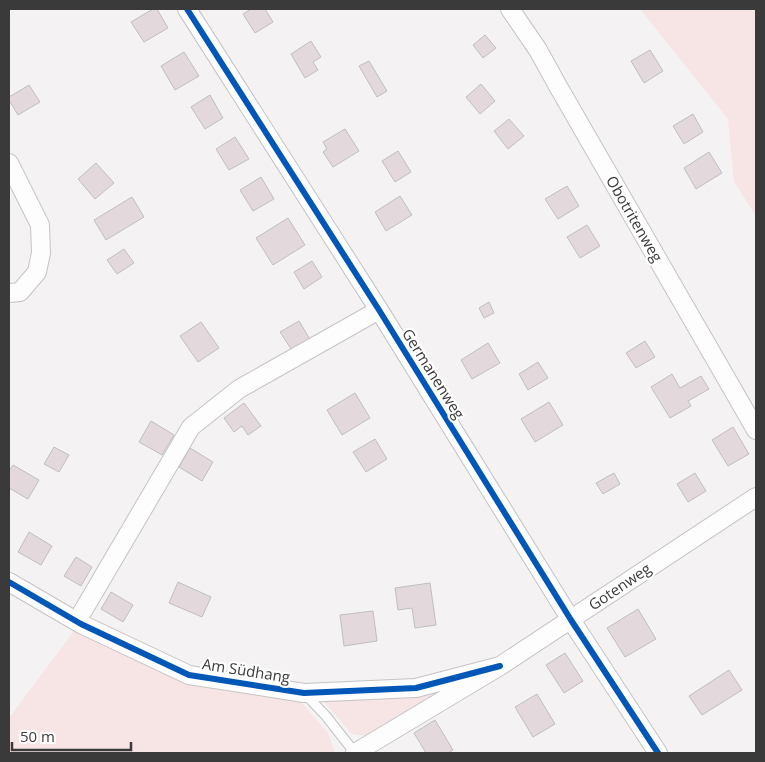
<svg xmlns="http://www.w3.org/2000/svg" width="765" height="762" font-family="'Open Sans',sans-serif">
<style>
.green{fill:#f7e4e5}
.building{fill:#e3d8dc;stroke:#c0bebf}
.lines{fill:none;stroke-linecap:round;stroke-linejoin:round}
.lane-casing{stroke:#c5c3c4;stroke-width:11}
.street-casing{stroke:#c5c3c4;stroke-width:20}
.lane{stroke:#fdfdfd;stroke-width:9}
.street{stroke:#fdfdfd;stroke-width:18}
.cycleway-casing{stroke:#fff;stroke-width:9}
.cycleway{stroke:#0057b8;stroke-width:6}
.labels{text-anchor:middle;stroke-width:4.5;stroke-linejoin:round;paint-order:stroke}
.street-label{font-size:15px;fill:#3b3a3b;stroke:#fff}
</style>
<rect width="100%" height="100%" fill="#f4f2f3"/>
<!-- green -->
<path class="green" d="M640,9H756V216L734,182L728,119Z
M74,631L186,684L298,699L328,733L335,753H9V718Z
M460,683L367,736L352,734L320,697Z"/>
<!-- building -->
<path class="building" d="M153,9H157L168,28L144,42L131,22Z
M251,9H265L273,22L255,33L243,14Z
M485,35L496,48L483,58L473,45Z
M311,41L321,57L313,62L318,70L305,78L291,54Z
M650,50L663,71L644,83L631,61Z
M184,52L199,76L175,90L161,66Z
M369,61L387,91L377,97L359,66Z
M481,84L495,101L480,114L466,97Z
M29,85L40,102L18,115L9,100V97Z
M210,95L223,118L205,129L191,107Z
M693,114L703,132L684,144L673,126Z
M509,119L524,136L508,149L494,131Z
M345,129L359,151L333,167L323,152L327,149L323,142Z
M235,137L249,159L229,170L216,149Z
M398,151L411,172L395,182L382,161Z
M709,152L722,173L696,189L684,168Z
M96,163L114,183L95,199L78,179Z
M261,177L274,199L253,211L240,190Z
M567,186L579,206L558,219L545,199Z
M400,196L412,215L386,231L375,212Z
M132,197L144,217L106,240L94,220Z
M288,218L305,245L273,265L256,238Z
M587,225L600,246L580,258L567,237Z
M124,249L134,263L117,274L107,260Z
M312,261L322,277L304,289L294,272Z
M489,302L494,313L484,318L479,308Z
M299,321L311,341L293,352L280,332Z
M201,322L219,348L198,362L180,336Z
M645,341L655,357L636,368L626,353Z
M488,343L500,363L472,379L461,360Z
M538,362L548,378L528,390L519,374Z
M672,374L680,388L701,376L709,389L688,401L691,406L670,418L651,387Z
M355,393L370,418L342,435L327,410Z
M549,402L563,425L535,442L521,419Z
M244,403L261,426L248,435L242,426L234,432L224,418Z
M151,421L174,435L162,455L139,442Z
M733,427L749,454L728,466L712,440Z
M375,439L387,459L366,472L353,452Z
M54,447L69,455L59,472L44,464Z
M190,448L213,462L202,481L179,467Z
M13,465L39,480L28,499L9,488V471Z
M614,473L620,484L603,494L596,483Z
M695,473L706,491L688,502L677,484Z
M29,532L52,546L41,565L18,552Z
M76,557L92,567L81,586L64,576Z
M178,582L211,597L202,617L169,603Z
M430,583L436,625L415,628L412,608L398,610L395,588Z
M111,592L133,605L123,622L101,609Z
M638,609L656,639L625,657L607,628Z
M373,611L377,641L344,646L340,615Z
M565,653L583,681L564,693L546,665Z
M729,670L742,690L702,715L689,696Z
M537,694L555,724L533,737L515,707Z
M435,720L453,750L448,753H426L414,733Z"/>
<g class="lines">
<!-- lane casing -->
<g class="lane-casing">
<path id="lane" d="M304,693L326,716L355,753"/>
</g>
<!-- street casing -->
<g class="street-casing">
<path id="street" d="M187,9L379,310L571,620L658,753
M510,9L538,50L559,88L756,430
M9,163L40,225L41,253L37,272L20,292L9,293
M9,582L81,624L189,675L304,693L416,688L500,666
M77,621L191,427L239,389L379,310
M355,753L500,666L756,497"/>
</g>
<!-- lane -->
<use href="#lane" class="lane"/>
<!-- street -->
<use href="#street" class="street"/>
<!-- cycleway casing -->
<g class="cycleway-casing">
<path id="cycleway" d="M187,9L379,310L571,620L658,753
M9,582L81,624L189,675L304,693L416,688L500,666"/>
</g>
<!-- cycleway -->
<use href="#cycleway" class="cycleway"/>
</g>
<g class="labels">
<!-- street labels -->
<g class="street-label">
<text transform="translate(634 219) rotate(60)" y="5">Obotritenweg</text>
<text transform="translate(433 374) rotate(58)" y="5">Germanenweg</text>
<text transform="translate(620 587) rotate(-34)" y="5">Gotenweg</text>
<text transform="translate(246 671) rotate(9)" y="5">Am Südhang</text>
</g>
</g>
<!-- border -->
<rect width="765" height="762" fill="none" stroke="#3b3a3b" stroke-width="20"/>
<!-- scale -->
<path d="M12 742v8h119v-8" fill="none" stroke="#3b3a3b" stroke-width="2.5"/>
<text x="20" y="742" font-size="15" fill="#3b3a3b" stroke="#ffffff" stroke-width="4" paint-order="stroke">50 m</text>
</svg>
